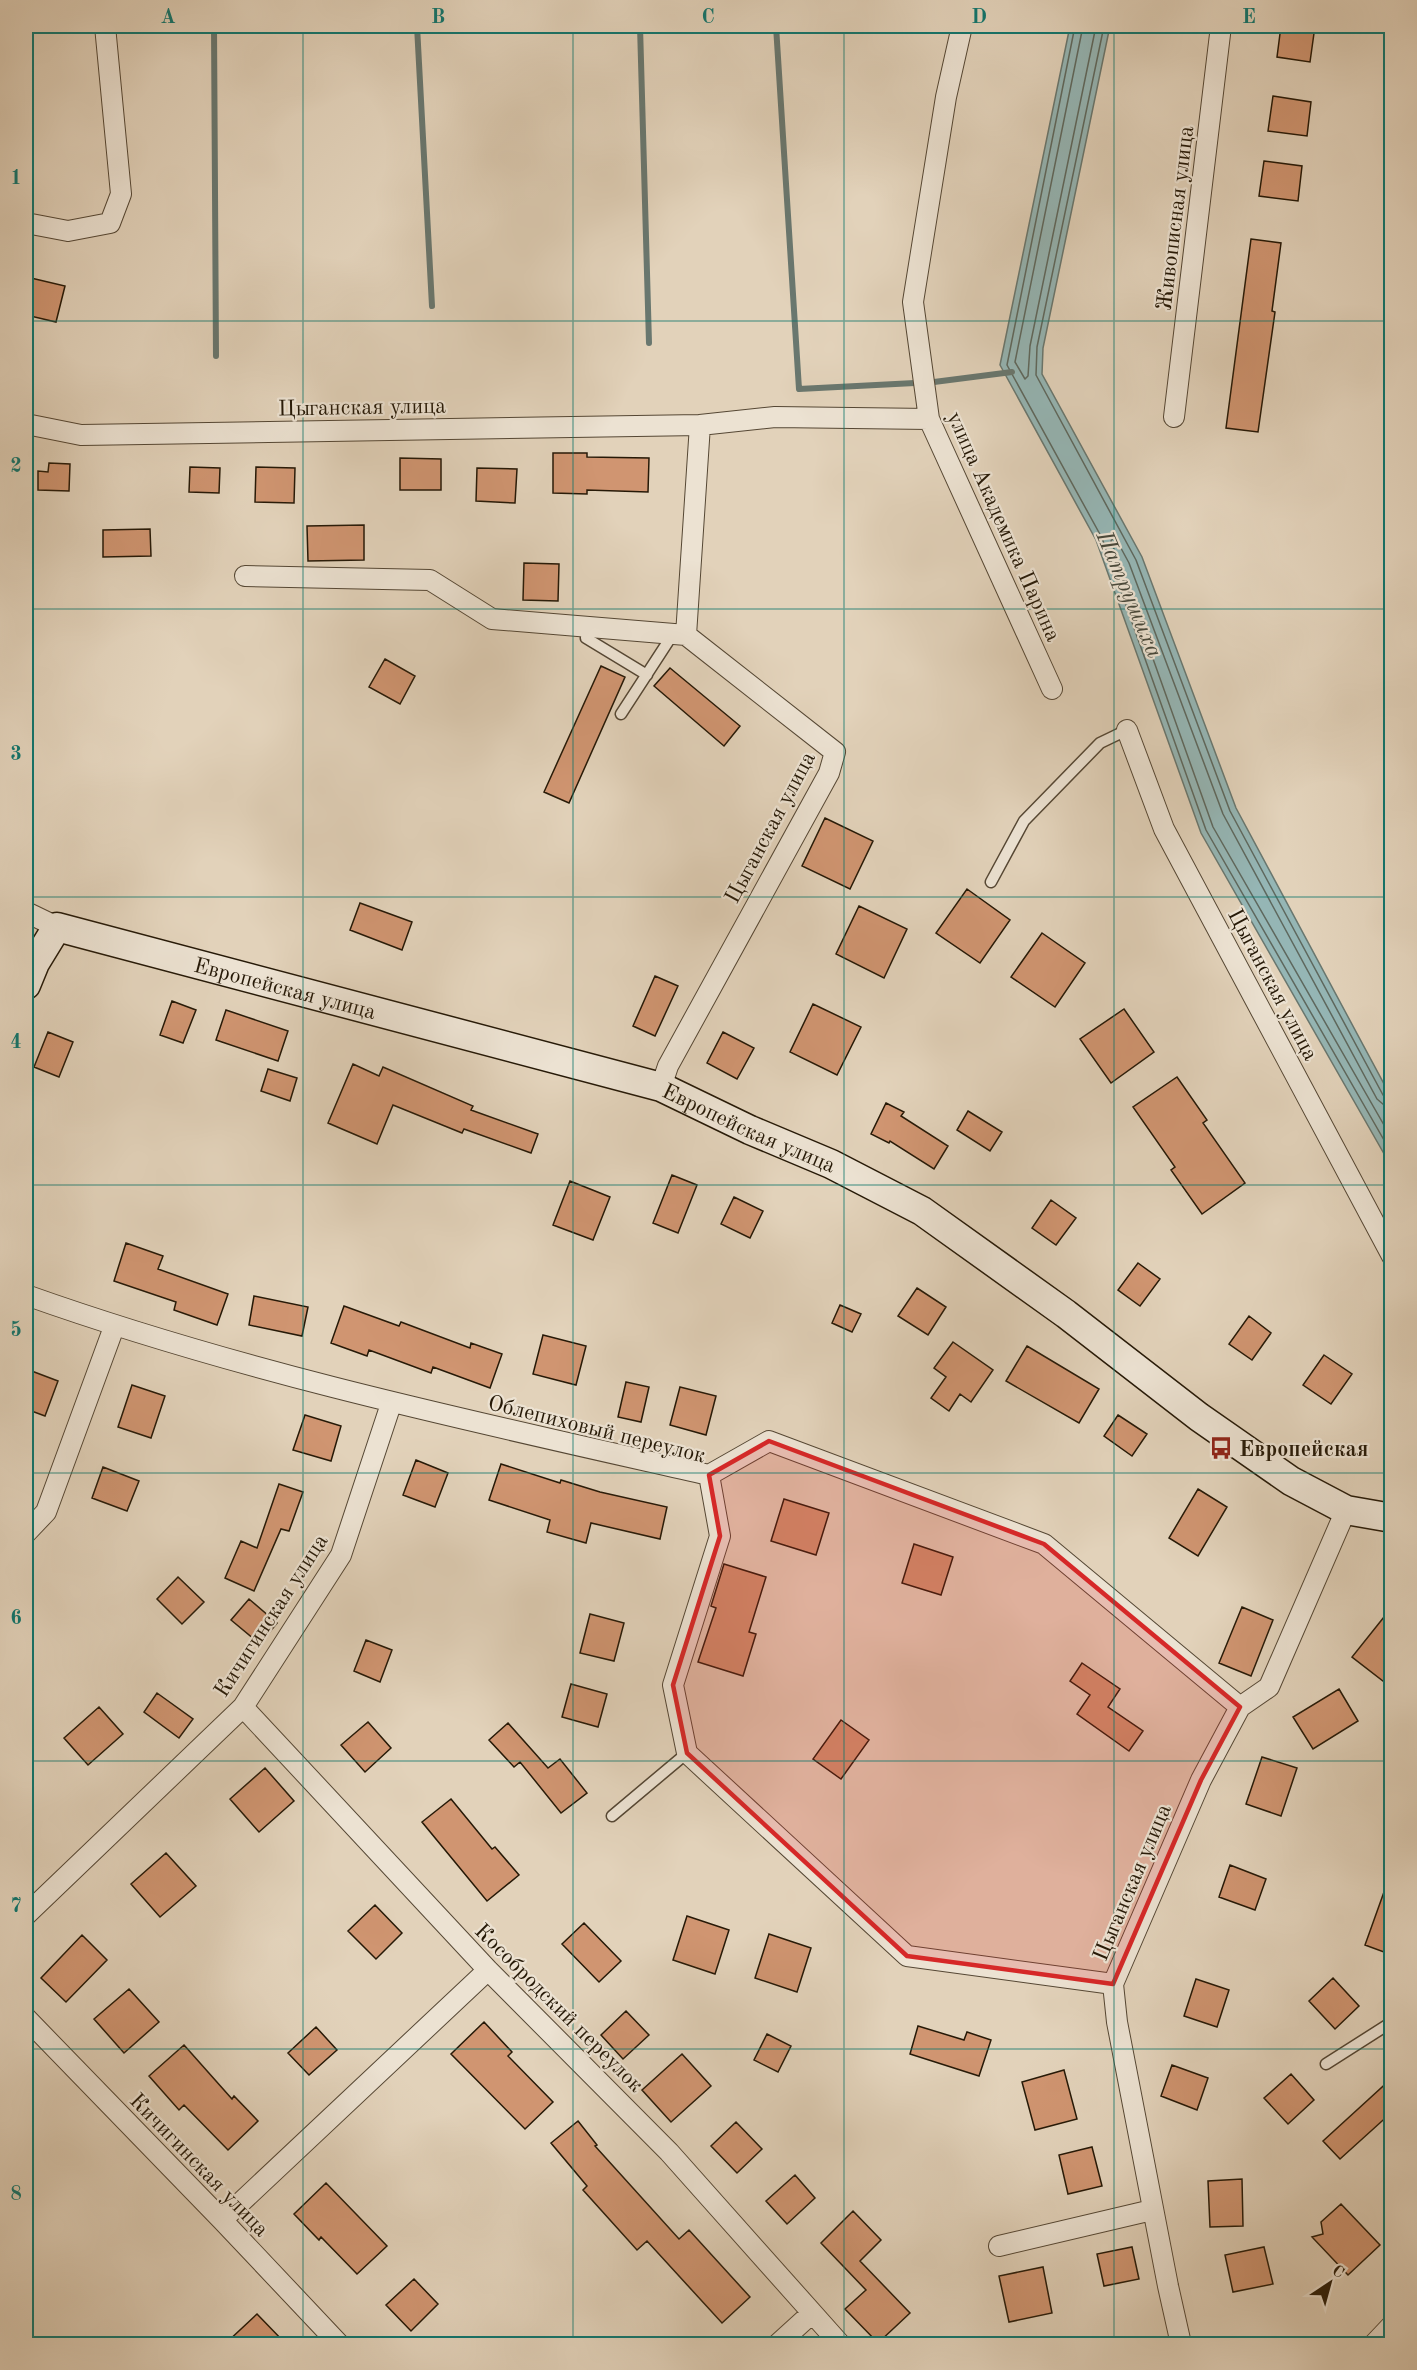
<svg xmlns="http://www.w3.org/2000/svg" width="1417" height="2370" font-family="'Old Standard TT',serif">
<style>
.water{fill:#95b6b5;stroke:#69776f;stroke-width:1.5}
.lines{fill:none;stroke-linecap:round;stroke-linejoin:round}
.shore{stroke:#5e685e;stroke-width:1.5}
.stream{stroke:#69776f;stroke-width:6}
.building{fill:#d09571;stroke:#261907;stroke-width:1.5}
.lane-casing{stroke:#554734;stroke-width:13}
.street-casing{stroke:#554734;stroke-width:22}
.secondary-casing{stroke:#261907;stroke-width:31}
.lane{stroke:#ece2d2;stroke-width:10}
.street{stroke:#ece2d2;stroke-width:20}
.secondary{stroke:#ece2d2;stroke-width:28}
.marked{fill:#d62828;fill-opacity:0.2;stroke:#d62828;stroke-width:4.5;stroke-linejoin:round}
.grid{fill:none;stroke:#0f766e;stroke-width:1.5;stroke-opacity:0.55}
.labels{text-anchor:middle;stroke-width:4.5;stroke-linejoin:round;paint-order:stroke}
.street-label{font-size:22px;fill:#261907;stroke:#ece2d2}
.poi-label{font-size:22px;font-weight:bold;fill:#261907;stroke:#ece2d2;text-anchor:start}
.water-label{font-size:24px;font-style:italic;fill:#47483b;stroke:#ece2d2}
.neatline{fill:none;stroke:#0f766e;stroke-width:2}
.grid-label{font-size:20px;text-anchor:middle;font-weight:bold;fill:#0f766e}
</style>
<rect width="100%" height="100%" fill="#e2d2ba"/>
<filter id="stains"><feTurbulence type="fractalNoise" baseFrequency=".00333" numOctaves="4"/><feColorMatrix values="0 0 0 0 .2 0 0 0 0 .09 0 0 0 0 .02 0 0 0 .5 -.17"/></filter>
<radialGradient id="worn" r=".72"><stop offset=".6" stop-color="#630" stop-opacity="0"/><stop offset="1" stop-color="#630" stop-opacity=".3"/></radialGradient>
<!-- water -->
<path class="water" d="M1070,26H1110L1043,348L1042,374L1142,557L1236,808L1391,1097V1166L1201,833L1096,540L1000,365Z"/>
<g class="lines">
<!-- shore -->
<path class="shore" d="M1075,26L1007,365L1102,538L1206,830L1392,1154
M1083,26L1015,362L1025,379L1028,376L1030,346L1096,26
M1104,26L1037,347L1036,375L1136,560L1230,811L1383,1095L1392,1099
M1392,1106L1384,1105L1377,1099L1223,814L1129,563L1116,539L1113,538L1111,541L1213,827L1392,1139"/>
<!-- stream -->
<path class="stream" d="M214,26L216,356
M417,26L432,306
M640,26L649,343
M776,26L799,389L934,382L1012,372"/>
</g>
<!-- building -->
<path class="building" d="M1281,26H1315L1310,62L1277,57Z
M1273,96L1311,102L1307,136L1268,131Z
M1264,161L1302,166L1298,201L1259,196Z
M1251,239L1281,243L1272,311L1275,312L1258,432L1226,428Z
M31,278L65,286L56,322L26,315V302Z
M553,453H587V457L649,458L648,492L587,490V494L553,493Z
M400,458L441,459V490H400Z
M49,463L70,464L69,491L38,490V471L48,472Z
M190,467L220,468L219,493L189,492Z
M256,467L295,468L294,503L255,502Z
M477,468L517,469L515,503L476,501Z
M364,525V560L308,561L307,526Z
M150,529L151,556L103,557V530Z
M524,563L559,564L558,601L523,600Z
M385,659L415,676L400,704L369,687Z
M601,666L625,677L569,803L544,792Z
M670,668L740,726L724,746L654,686Z
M825,818L873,841L850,889L802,866Z
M967,889L1010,920L980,963L936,933Z
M360,903L412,922L402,950L350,930Z
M859,906L907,929L884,978L836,954Z
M1042,933L1085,963L1055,1007L1011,977Z
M655,976L678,986L655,1036L633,1026Z
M172,1001L196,1010L183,1043L160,1035Z
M813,1004L861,1027L837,1075L790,1052Z
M1124,1009L1154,1052L1111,1083L1080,1039Z
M226,1010L288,1031L278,1061L216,1040Z
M48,1032L73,1042L59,1077L34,1067Z
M723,1032L754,1048L737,1079L707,1063Z
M353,1064L379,1076L383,1067L473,1106L471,1110L538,1134L531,1153L464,1129L462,1133L393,1105L377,1144L328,1123Z
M268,1069L297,1078L290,1101L261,1091Z
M1177,1077L1207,1120L1203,1123L1245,1183L1202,1214L1171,1170L1175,1167L1133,1107Z
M886,1103L904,1112L901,1116L948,1146L934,1169L890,1141L889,1143L871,1134Z
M968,1111L1002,1132L990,1151L957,1130Z
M672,1175L697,1185L678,1233L653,1223Z
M570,1181L610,1197L593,1240L553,1225Z
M734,1197L763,1211L750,1238L721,1224Z
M1051,1200L1076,1218L1056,1245L1032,1228Z
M126,1243L163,1256L158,1269L228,1294L217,1325L174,1310L176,1302L114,1281Z
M1138,1263L1160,1279L1140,1306L1118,1290Z
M917,1288L946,1307L928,1335L898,1316Z
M254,1296L308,1307L302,1336L249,1325Z
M840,1305L861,1314L852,1332L832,1323Z
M344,1306L399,1326L401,1322L470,1348L471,1343L502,1354L490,1388L433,1367L431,1373L369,1350L367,1356L331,1343Z
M1249,1316L1271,1333L1252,1360L1229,1344Z
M543,1335L586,1346L576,1385L533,1374Z
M953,1342L993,1370L971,1402L960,1394L949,1411L931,1398L946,1377L934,1368Z
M1027,1346L1099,1389L1079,1423L1006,1381Z
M1324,1355L1352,1374L1331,1404L1303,1385Z
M29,1370L58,1381L45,1416L26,1409V1380Z
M626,1382L649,1387L641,1422L618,1417Z
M132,1385L165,1396L151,1438L118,1427Z
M680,1387L716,1396L706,1435L670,1425Z
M305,1415L341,1426L331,1461L293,1450Z
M1118,1415L1147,1434L1132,1456L1104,1436Z
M416,1460L448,1473L435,1507L403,1495Z
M501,1464L560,1483L561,1480L600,1492L667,1507L660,1539L591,1523L586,1543L547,1532L550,1520L489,1500Z
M103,1467L139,1481L127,1511L92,1498Z
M279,1484L303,1492L289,1531L281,1529L254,1591L225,1578L241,1541L257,1548Z
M1198,1489L1227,1507L1198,1556L1169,1538Z
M784,1499L829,1513L816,1555L771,1541Z
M914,1544L953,1557L941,1595L902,1583Z
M724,1564L766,1577L749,1632L756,1634L743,1676L698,1662L716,1608L711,1606Z
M178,1577L204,1602L182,1624L157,1599Z
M249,1599L277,1623L260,1644L231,1620Z
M1242,1607L1273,1620L1251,1676L1219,1663Z
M1392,1607V1688L1352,1657Z
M590,1614L624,1623L614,1661L580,1653Z
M366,1640L392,1650L380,1682L354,1671Z
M1082,1663L1120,1689L1108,1707L1143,1731L1129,1751L1077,1714L1090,1695L1070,1681Z
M571,1684L607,1694L598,1727L562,1717Z
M1339,1689L1358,1721L1313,1749L1293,1717Z
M157,1693L193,1719L179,1738L144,1712Z
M99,1707L123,1734L88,1765L64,1738Z
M841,1720L869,1740L841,1779L813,1759Z
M368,1722L391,1748L365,1772L341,1745Z
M508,1723L548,1768L560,1759L587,1793L561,1813L520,1762L514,1767L489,1740Z
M1262,1757L1297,1768L1281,1816L1246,1804Z
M265,1768L294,1801L259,1832L230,1799Z
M451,1799L492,1849L495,1847L519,1875L487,1901L422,1822Z
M166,1853L196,1886L160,1917L131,1884Z
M1230,1865L1266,1879L1255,1910L1219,1897Z
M1389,1878L1392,1879V1955L1365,1945Z
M375,1905L402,1933L376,1959L348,1931Z
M687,1916L729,1930L715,1974L673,1960Z
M584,1923L621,1961L599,1982L562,1944Z
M769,1934L811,1948L797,1992L755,1978Z
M82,1935L107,1960L66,2002L41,1978Z
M1333,1978L1359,2006L1335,2029L1309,2001Z
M1196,1979L1229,1990L1217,2027L1184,2016Z
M129,1989L159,2022L124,2053L94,2019Z
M626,2011L649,2035L623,2059L601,2035Z
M484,2022L512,2052L508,2056L553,2102L525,2129L451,2054Z
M918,2026L964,2040L967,2032L991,2040L979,2076L910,2054Z
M316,2027L337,2050L309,2075L288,2053Z
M767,2034L791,2046L778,2072L754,2060Z
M184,2045L232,2099L234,2096L258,2121L228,2150L184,2105L179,2110L149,2076Z
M682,2054L711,2086L671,2122L642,2090Z
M1172,2065L1208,2078L1197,2110L1161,2096Z
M1064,2070L1077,2119L1035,2130L1022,2082Z
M1291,2074L1314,2100L1288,2124L1264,2098Z
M1392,2078V2112L1340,2159L1323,2141Z
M578,2121L597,2145L595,2146L679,2239L689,2230L750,2297L722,2323L647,2241L637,2250L583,2190L587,2186L551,2143Z
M736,2122L762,2149L737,2173L711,2146Z
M1092,2147L1102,2186L1068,2194L1059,2155Z
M795,2175L815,2198L787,2224L766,2201Z
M1242,2179L1243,2226L1210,2227L1208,2181Z
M326,2183L387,2246L357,2274L321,2237L319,2240L294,2214Z
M1341,2204L1380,2245L1348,2275L1312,2237L1323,2234L1321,2222Z
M853,2211L881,2240L860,2261L910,2313L878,2343L845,2309L866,2290L821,2243Z
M1132,2247L1139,2279L1104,2286L1097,2254Z
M1264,2247L1273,2284L1233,2292L1225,2255Z
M1043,2267L1052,2313L1009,2322L999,2276Z
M414,2279L438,2304L411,2331L386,2305Z
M257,2314L286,2344H225Z"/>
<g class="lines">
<!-- lane casing -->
<g class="lane-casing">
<path id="lane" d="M587,627L586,638L647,675
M621,714L673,634
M991,882L1024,821L1100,743L1127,730
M612,1816L687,1753
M1326,2064L1392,2022"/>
</g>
<!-- street casing -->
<g class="street-casing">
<path id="street" d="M962,26L946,97L913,302L929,419L1052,689
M26,223L68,231L110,223L121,194L105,26
M1174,417L1221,26
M26,424L81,435L700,425L686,635L835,752L829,773L668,1066L661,1087
M700,425L775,417L929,419
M245,576L430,580L492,619L686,635
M1127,730L1164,829L1392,1256
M26,912L57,927
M26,1295C248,1374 479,1423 709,1475L720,1536L673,1685L687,1753L907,1956L1113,1984
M709,1475L769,1441L1044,1544L1240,1707
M26,1533L46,1512L114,1327
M243,1707L488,1970L669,2152L840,2344
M26,1915L243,1707L341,1555L391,1404
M26,2018L222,2220L339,2344
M222,2220L488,1970
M999,2246L1152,2210
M778,2344L811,2314
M1181,2344L1168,2286L1117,2022L1113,1984L1201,1780L1240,1707L1269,1687L1346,1510
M1374,2344L1392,2325"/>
</g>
<!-- secondary casing -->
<g class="secondary-casing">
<g id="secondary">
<path id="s1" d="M26,985L35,963L57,927L661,1087L750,1130L831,1164L922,1211L1066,1314L1199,1417L1291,1481L1346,1510L1392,1518"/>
</g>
</g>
<!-- lane -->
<use href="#lane" class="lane"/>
<!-- street -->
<use href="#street" class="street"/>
<!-- secondary -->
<use href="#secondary" class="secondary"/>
</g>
<!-- marked area -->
<path class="marked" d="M769,1441L1044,1544L1240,1707L1201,1780L1113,1984L907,1956L687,1753L673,1685L720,1536L709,1475Z"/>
<!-- grid -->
<path class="grid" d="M303,26V2344M573,26V2344M844,26V2344M1114,26V2344M26,321H1392M26,609H1392M26,897H1392M26,1185H1392M26,1473H1392M26,1761H1392M26,2049H1392"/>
<!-- icons -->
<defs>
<g id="bus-bare" transform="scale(1.8)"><path d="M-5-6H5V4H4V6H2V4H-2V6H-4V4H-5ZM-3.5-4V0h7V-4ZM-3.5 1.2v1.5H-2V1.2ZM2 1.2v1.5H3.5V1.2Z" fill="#8f2418" stroke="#ece2d2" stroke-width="2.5" paint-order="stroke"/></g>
</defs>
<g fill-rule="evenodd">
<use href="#bus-bare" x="1221" y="1448"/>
</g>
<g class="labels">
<!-- street labels -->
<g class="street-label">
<text transform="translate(1174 218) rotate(-83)" y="8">Живописная улица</text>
<text transform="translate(362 406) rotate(-1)" y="8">Цыганская улица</text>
<text transform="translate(1005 526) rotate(66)" y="8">улица Академика Парина</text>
<text transform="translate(769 827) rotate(-62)" y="8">Цыганская улица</text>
<text transform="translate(1274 984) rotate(62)" y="8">Цыганская улица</text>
<text dy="8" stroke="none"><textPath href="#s1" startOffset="302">Европейская улица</textPath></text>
<text dy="8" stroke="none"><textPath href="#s1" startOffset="788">Европейская улица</textPath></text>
<text transform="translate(597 1428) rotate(14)" y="8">Облепиховый переулок</text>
<text transform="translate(270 1615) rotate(-57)" y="8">Кичигинская улица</text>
<text transform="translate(1131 1882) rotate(-67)" y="8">Цыганская улица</text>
<text transform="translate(560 2007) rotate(45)" y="8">Кособродский переулок</text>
<text transform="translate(200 2164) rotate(46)" y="8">Кичигинская улица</text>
</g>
<!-- poi labels -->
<g class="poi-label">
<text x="1239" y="1456">Европейская</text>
</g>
<!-- water labels -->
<g class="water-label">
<text transform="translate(1130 594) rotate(67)" y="8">Патрушиха</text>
</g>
</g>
<!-- margin -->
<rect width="1417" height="2370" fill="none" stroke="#e2d2ba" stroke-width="66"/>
<!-- north arrow -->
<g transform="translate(1330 2283) rotate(36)" stroke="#ece2d2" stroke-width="4.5" paint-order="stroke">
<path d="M0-4.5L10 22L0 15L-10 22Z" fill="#261907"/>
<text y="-9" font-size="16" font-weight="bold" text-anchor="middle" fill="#261907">С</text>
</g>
<rect x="33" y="33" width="1351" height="2304" class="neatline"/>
<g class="grid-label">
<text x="168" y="23">A</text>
<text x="438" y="23">B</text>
<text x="708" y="23">C</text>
<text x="979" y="23">D</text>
<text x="1249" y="23">E</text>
<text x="16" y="184">1</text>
<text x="16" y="472">2</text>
<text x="16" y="760">3</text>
<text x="16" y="1048">4</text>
<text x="16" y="1336">5</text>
<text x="16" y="1624">6</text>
<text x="16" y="1912">7</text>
<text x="16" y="2200">8</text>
</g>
<rect width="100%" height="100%" filter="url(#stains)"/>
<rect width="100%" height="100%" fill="url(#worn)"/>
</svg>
